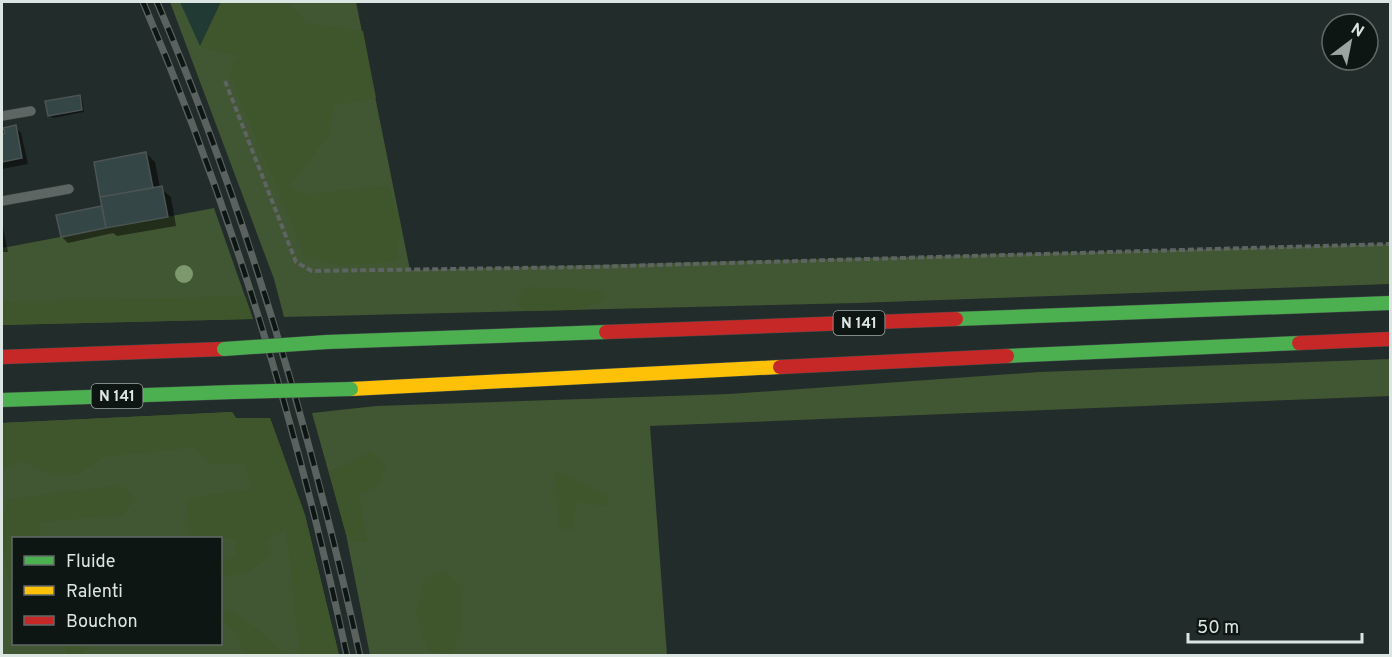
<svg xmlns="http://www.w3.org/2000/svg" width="1392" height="657" font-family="Overpass,sans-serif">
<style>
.built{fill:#213a34}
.green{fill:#415632;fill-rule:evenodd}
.forest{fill:#3f562d}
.shadow{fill:#0007}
.building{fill:#354646;stroke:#4c5454;stroke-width:1.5}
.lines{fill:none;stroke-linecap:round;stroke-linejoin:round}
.lane-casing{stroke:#414a48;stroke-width:10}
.fast-casing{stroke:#414a48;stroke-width:15}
.slow-casing{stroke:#414a48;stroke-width:15}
.jam-casing{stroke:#414a48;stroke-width:15}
.path{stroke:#5e6462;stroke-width:4;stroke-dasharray:6 3;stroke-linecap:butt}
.lane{stroke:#5e6664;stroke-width:9}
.fast{stroke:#4caf50;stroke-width:14}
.slow{stroke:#ffc107;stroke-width:14}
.jam{stroke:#c62828;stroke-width:14}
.rail-casing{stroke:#5a6260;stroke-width:7}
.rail{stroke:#0e1614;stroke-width:4.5;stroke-dasharray:14;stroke-linecap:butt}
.fast-bridge-casing{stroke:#414a48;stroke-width:15;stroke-linecap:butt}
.fast-bridge{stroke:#4caf50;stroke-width:14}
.tree{fill:#7d986d}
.labels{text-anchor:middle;stroke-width:4.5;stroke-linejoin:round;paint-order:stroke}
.shield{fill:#0e1614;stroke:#9ea8a5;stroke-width:1.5}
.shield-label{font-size:15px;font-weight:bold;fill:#dbe6e3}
</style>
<rect width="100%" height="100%" fill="#222c2a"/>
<!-- built -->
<path class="built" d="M177,2H221L200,47Z"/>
<!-- green -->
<path class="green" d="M170,2H180L200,46L221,2H356L410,270L1390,244V284L857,303L284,317L274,279Z
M214,208L253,319L2,325V248Z
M1390,359V396L650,426L667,655H370L346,534L312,413L376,406L729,394L1039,372Z
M232,412L236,418H270L305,515L339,655L2,656V423ZM14,538H220V644H14Z"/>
<!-- forest -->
<path class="forest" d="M221,2H287L307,23L363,31L376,98L334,105L329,135L288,187L307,194L388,186L401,226L396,262L339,265L305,256L229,73L239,56L200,47Z
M524,287L603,290L605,301L576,310L523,311L516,300Z
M245,296L253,319L2,325V302Z
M232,412L236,418H270L305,515L339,655H300L286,528L265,543L271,555L248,572L222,577V562L235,556V539L189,535L187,499L250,489L246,464L208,463L195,447L103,457L78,474L53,476L22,461L2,471V423Z
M371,451L386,467L378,486L359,494L367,542H353L346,534L329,472Z
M563,473L609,496L606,506L577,502L572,530L559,528L555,474Z
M120,485L136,498L122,515L41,522L38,538H14L13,581H9L2,542V522L8,499Z
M446,571L461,586V632L450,656L428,651L416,613L426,577Z
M229,609L263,633L285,655H246L235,631L221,619V614Z
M66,644H90L82,656L65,655Z"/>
<!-- shadow -->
<path class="shadow" d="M79,96L82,99L84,112L53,118L50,115Z
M2,125L6,129L15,127L21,133L28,164L2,169Z
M146,153L155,162L160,188L171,197L176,226L117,236L113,233L68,243L62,237L104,207Z
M2,223L8,252H2Z"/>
<!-- building -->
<path class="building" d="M80,95L82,110L48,116L45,101Z
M16,125L22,158L2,162V134L5,133L3,128Z
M146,152L153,188L100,197L94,162Z
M162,186L168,217L106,228L100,197Z
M102,206L106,228L61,237L56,215Z"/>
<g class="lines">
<!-- lane casing -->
<g class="lane-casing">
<path id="lane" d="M2,116L31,111
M2,201L69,189"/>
</g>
<!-- fast casing -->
<g class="fast-casing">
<path id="fast" d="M956,319L1390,303
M327,342L606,332
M1007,356L1299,343
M2,400L233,392"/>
</g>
<!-- slow casing -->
<g class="slow-casing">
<path id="slow" d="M351,389L780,367"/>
</g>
<!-- jam casing -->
<g class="jam-casing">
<path id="jam" d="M606,332L956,319
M1299,343L1390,339
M2,357L224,349
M780,367L1007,356"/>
</g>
<!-- path -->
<path class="path" d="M225,81L296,262L312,271L588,267L1390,244"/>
<!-- lane -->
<use href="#lane" class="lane"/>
<!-- fast -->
<use href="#fast" class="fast"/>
<!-- slow -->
<use href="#slow" class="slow"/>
<!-- jam -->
<use href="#jam" class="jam"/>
<!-- rail casing -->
<g class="rail-casing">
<path id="rail" d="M143,2C233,212 299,432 347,656
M157,2C247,212 311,432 360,656"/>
</g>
<!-- rail -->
<use href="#rail" class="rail"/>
<!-- fast-bridge casing -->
<g class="fast-bridge-casing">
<path id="fast-bridge" d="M224,349L327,342
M233,392L351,389"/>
</g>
<!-- fast-bridge -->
<use href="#fast-bridge" class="fast-bridge"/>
</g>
<!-- trees -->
<circle class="tree" cx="184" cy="274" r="9"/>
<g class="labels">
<!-- shield labels -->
<g class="shield">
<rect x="833.5" y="311" width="51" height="24" rx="4.5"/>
<rect x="91.5" y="384" width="51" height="24" rx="4.5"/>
</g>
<g class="shield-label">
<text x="859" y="328">N 141</text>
<text x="117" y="401">N 141</text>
</g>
</g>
<!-- border -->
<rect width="1392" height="657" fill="none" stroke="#dbe6e3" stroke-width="6"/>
<!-- legend -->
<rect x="12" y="537" width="210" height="108" fill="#0e1614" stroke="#606967" stroke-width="1.5"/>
<rect x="24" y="556" width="30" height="9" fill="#4caf50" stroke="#606967" stroke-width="1.5"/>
<text x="66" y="567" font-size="18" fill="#dbe6e3">Fluide</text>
<rect x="24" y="586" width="30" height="9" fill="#ffc107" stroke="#606967" stroke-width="1.5"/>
<text x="66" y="597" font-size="18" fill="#dbe6e3">Ralenti</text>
<rect x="24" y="616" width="30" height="9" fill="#c62828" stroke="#606967" stroke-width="1.5"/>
<text x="66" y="627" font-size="18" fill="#dbe6e3">Bouchon</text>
<!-- north arrow -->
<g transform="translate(1350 42) rotate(32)"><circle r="28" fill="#0e1614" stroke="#606967" stroke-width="1.5"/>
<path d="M0-4.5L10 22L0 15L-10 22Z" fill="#9aa5a2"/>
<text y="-9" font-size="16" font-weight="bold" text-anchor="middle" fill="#dbe6e3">N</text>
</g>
<!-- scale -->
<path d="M1188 633v9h174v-9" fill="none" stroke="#dbe6e3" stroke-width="3"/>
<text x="1197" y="633" font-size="18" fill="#dbe6e3" stroke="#0e1614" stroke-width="4.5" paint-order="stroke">50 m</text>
</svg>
